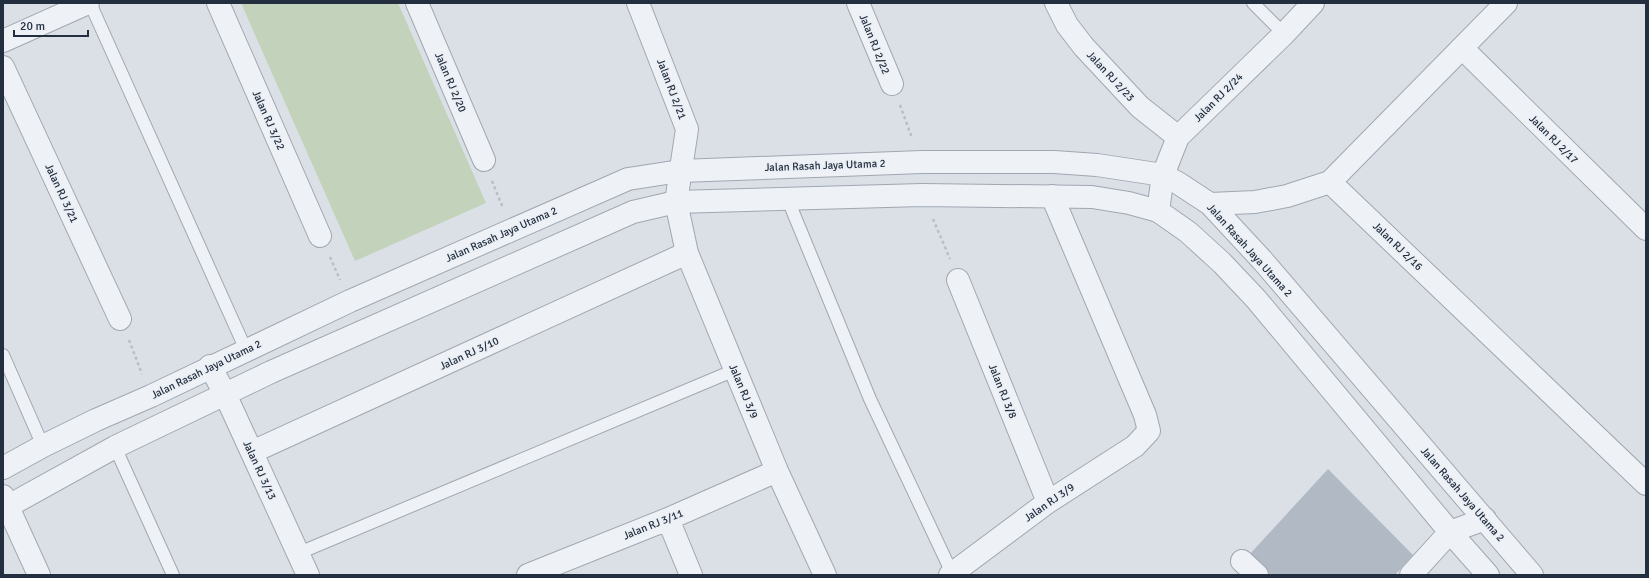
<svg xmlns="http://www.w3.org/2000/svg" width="1649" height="578" font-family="Signika,sans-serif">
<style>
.green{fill:#c2d2bb}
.building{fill:#b1b9c4}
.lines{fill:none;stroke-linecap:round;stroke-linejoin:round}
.service-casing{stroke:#a0a7b1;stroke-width:14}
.minor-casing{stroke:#a0a7b1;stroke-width:24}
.tertiary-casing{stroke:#a0a7b1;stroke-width:24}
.path{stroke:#b9bec5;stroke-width:2.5;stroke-dasharray:3 3;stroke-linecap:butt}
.service{stroke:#eef1f5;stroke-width:12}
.minor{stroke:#eef1f5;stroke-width:22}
.tertiary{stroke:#eef1f5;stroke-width:22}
.labels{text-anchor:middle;stroke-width:3;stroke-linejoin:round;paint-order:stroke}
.street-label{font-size:11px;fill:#232e3e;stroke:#eaeff5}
</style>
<rect width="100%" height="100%" fill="#dbe0e7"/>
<!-- green -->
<path class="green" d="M241,3H398L486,203L355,261Z"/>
<!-- building -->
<path class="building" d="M1328,469L1413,555L1395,575H1271L1249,555Z"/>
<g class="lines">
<!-- service casing -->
<g class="service-casing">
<path id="service" d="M90,3L246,350
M1253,3L1284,34
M788,200L870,399L952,573
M3,355L43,446
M115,447L173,575
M299,553L735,370"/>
</g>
<!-- minor casing -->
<g class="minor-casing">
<path id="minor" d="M218,3L320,236
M417,3L484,160
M638,3L687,129L676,202L687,253L777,471L825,575
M858,3L892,84
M1056,3L1067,25L1084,47L1140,107L1178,137
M1506,3L1330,182L1646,484
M3,41L88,3
M1462,48L1646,229
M3,67L120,319
M1210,204L1255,202L1287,196L1330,182
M1158,211L1163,175L1178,137L1284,34L1313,3
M958,280L1048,502
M210,366L225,394L308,575
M252,452L687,253
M3,496L39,575
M668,519L691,575
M1242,561L1257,575
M528,575L668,519L777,471
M950,575L1048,502L1135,446L1149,431L1145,415L1052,196
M1411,575L1450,532L1485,519"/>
</g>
<!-- tertiary casing -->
<g class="tertiary-casing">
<path id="tertiary" d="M3,468L43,446L96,420L151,396L350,301L628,179L680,171L922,162H1054L1097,165L1163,175L1178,183L1210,204L1262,260L1532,575
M3,509L115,447L271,372L633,212L676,202L922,195L1092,197L1129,203L1158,211L1188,232L1222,263L1256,299L1450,532L1488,575"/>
</g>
<!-- path -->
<path class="path" d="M900,105L912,138
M492,181L503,208
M933,219L950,259
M330,257L340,280
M129,340L142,374"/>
<!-- service -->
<use href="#service" class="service"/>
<!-- minor -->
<use href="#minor" class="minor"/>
<!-- tertiary -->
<use href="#tertiary" class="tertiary"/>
</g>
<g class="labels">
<!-- street labels -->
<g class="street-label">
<text transform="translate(875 44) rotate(68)" y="4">Jalan RJ 2/22</text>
<text transform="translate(1111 76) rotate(47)" y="4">Jalan RJ 2/23</text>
<text transform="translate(451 82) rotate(67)" y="4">Jalan RJ 2/20</text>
<text transform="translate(672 89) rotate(69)" y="4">Jalan RJ 2/21</text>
<text transform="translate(1218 97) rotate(-45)" y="4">Jalan RJ 2/24</text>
<text transform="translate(269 120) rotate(66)" y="4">Jalan RJ 3/22</text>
<text transform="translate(1554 139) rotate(45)" y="4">Jalan RJ 2/17</text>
<text transform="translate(825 165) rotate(-2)" y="4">Jalan Rasah Jaya Utama 2</text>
<text transform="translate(62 193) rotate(65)" y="4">Jalan RJ 3/21</text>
<text transform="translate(501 234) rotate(-24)" y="4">Jalan Rasah Jaya Utama 2</text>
<text transform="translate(1398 246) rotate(44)" y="4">Jalan RJ 2/16</text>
<text transform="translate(1250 250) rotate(48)" y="4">Jalan Rasah Jaya Utama 2</text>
<text transform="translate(469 353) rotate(-25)" y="4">Jalan RJ 3/10</text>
<text transform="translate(206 369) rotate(-26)" y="4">Jalan Rasah Jaya Utama 2</text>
<text transform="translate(744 391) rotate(67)" y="4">Jalan RJ 3/9</text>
<text transform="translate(1003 391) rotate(68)" y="4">Jalan RJ 3/8</text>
<text transform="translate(260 470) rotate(65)" y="4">Jalan RJ 3/13</text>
<text transform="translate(1463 494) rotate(49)" y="4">Jalan Rasah Jaya Utama 2</text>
<text transform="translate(1049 502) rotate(-35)" y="4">Jalan RJ 3/9</text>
<text transform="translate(653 524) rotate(-22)" y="4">Jalan RJ 3/11</text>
</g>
</g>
<!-- border -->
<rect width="1649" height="578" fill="none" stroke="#232e3e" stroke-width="8"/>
<!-- scale -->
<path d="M14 30v6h74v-6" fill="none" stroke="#232e3e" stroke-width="2"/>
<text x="20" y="30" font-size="12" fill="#232e3e" stroke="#eaeff5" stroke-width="3" paint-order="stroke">20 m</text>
</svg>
